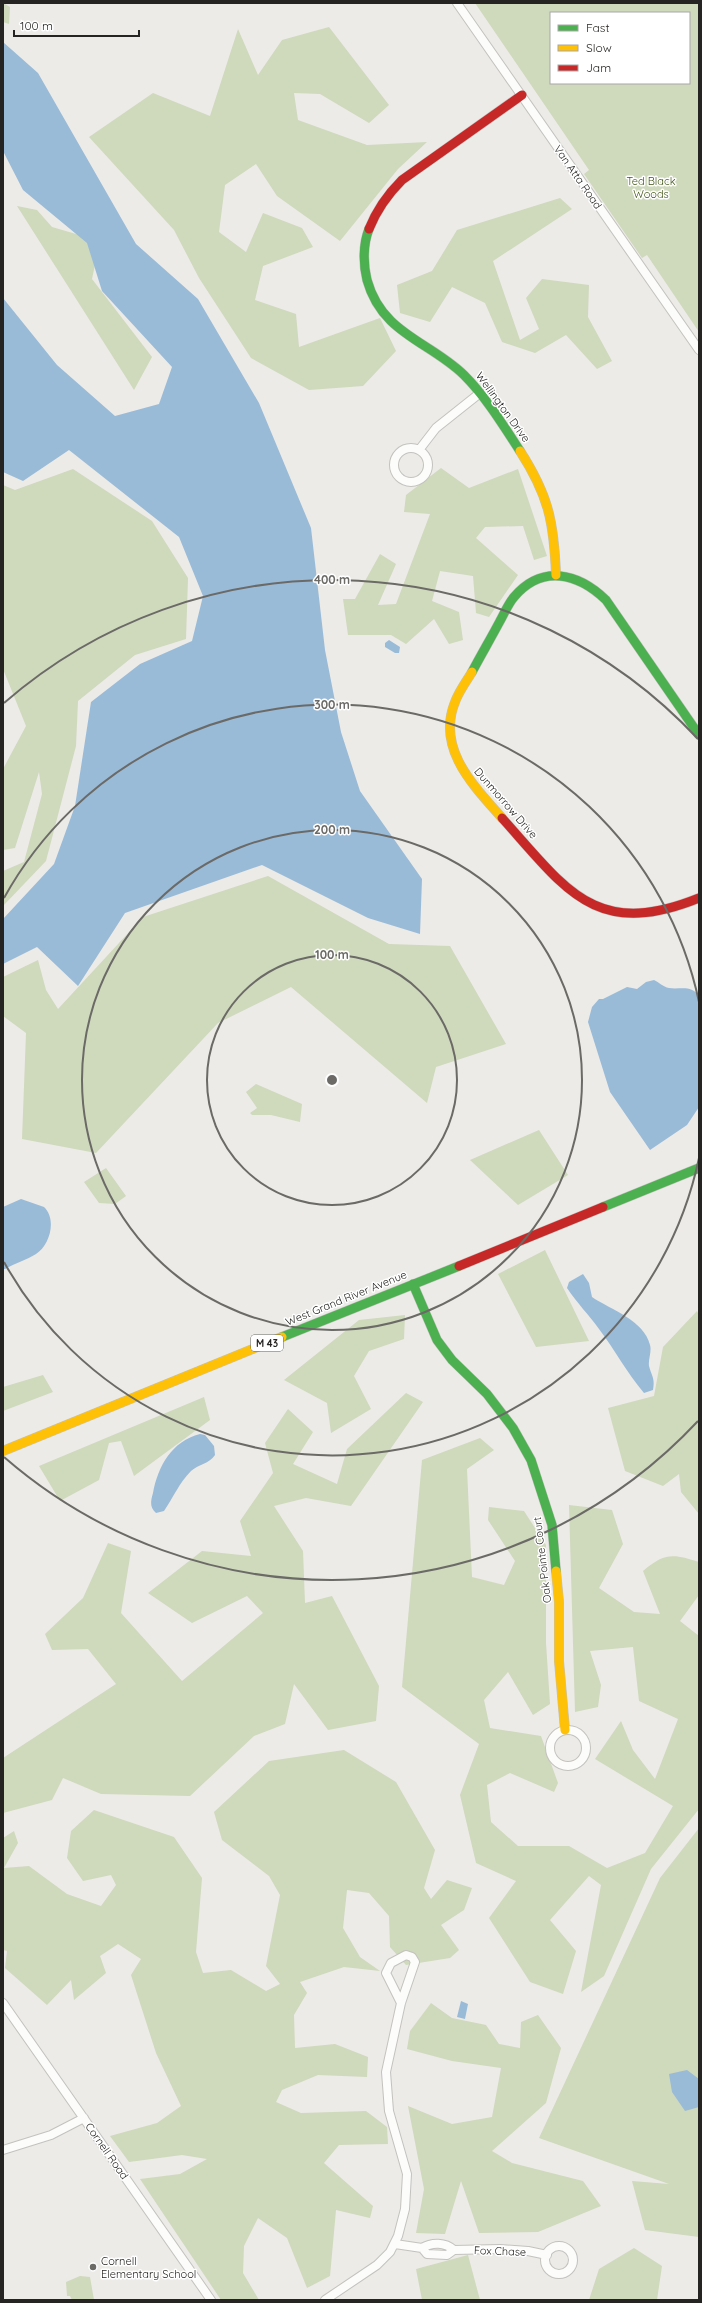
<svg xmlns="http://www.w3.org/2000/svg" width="702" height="2303" font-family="Quicksand,sans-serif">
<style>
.green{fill:#cfd9bc;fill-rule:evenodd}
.water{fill:#99bbd7}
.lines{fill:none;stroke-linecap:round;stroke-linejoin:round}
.street-casing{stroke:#c3c2bf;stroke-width:10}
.fast-casing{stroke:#c3c2bf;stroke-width:10}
.slow-casing{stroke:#c3c2bf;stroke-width:10}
.jam-casing{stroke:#c3c2bf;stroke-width:10}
.street{stroke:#fcfcfb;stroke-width:8}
.fast{stroke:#4caf50;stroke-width:9}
.slow{stroke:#ffc107;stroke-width:9}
.jam{stroke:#c62828;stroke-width:9}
.ring{fill:none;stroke:#6b6a67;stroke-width:2}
.poi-dot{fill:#6b6a67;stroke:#fff;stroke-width:1.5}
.labels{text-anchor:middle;stroke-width:3;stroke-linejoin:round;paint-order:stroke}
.shield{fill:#fff;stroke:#666664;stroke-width:1}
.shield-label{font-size:10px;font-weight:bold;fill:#252422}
.street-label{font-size:11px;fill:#252422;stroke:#fff}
.park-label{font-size:11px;fill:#425517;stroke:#fff}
.poi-label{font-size:11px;fill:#252422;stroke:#fff;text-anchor:start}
.centre{fill:#6b6a67;stroke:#fff;stroke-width:2}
.ring-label{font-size:12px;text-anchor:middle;font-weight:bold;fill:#6b6a67;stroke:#fff;stroke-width:3;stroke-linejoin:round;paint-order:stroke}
</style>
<rect width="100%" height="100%" fill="#ecebe7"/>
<!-- green -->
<path class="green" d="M3,3L10,7L9,24L3,22Z
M475,3H699V332L647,255L642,258L584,174L589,170ZM551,13H689V83H551Z
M329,27L389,105L369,123L320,94L294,93L298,120L367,145L427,142L398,169L340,241L277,196L256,164L225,185L219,232L246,252L263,213L302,228L313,247L263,266L255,300L296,314L299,347L380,318L396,351L363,386L309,390L251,358L199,278L174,230L89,137L153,93L210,116L238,29L258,75L282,40Z
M560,198L572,209L493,261L520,340L539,329L526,298L542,279L589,285L588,317L612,361L597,369L566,335L535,353L502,342L485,303L452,287L430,322L400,313L397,285L432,271L457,230Z
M17,206L37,210L52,227L100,241L92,279L152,357L134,390Z
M441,468L469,488L518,469L547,556L534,560L523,526L485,527L476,538L518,575L489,617L476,613L473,576L440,571L432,601L459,612L463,640L449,644L434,619L406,644L391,635H348L343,599H355L380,554L396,564L378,605L396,604L430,514L404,512L406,495Z
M73,469L152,521L188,578L186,639L135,655L78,701L76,746L46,861L3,906V871L24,862L42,794L39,772L15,848L3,850V769L26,726L3,669V485L15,490Z
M268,876L389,944L450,946L506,1044L436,1067L427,1103L291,987L218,1023L96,1153L22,1139L26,1033L3,1016V977L38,960L46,990L58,1009L143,917Z
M256,1084L302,1104L300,1122L271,1115H252L250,1113L257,1108L246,1092Z
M539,1130L568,1175L518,1205L470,1160Z
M106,1168L126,1196L115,1204L99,1203L84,1182Z
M545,1250L589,1341L536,1347L498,1274Z
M697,1311L699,1315V1514L681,1492L679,1474L663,1486L625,1471L608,1408L654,1396L663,1347Z
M405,1315L404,1339L369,1351L354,1376L371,1409L331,1433L327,1403L284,1380L359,1320Z
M43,1375L53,1392L3,1411V1387Z
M406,1393L423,1402L351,1506L306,1498L274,1506L303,1551L305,1603L332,1596L379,1686L376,1721L328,1730L294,1684L285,1724L254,1736L190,1796L101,1794L63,1778L52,1800L3,1813V1758L116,1684L88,1649L52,1650L45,1634L83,1598L108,1543L131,1551L121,1613L182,1681L263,1613L247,1596L192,1623L148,1593L202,1551L251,1556L240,1521L273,1473L265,1443L288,1409L313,1432L293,1464L337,1484L347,1449Z
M204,1397L210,1420L134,1476L121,1441L109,1443L99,1480L60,1501L39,1466Z
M480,1438L494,1450L467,1469L472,1577L504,1585L515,1561L488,1520L489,1507L524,1511L546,1545V1643L550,1704L533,1715L508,1672L484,1700L490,1728L541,1736L558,1783L554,1792L510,1773L487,1785L491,1822L518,1846H569L607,1868L645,1853L673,1806L595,1759L621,1721L633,1750L655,1779L678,1719L639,1701L633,1647L590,1651L601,1685L598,1707L575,1712L569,1505L612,1510L623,1544L599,1588L634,1612L660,1614L643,1571C665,1552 674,1554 699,1562V1595L680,1621L699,1636V1809L651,1869L604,1976L581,1992L601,1885L589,1876L550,1920L576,1951L563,1994L530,1982L489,1918L516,1881L476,1863L460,1795L479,1744L402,1687L422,1460Z
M344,1750L396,1782L435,1850L424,1888L431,1899L447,1880L472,1888L464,1910L441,1925L459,1950L450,1958L406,1965L390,1947L389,1916L369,1893L347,1890L343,1928L360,1957L380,1971L344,1967L300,1982L307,1993L294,2015L295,2048L335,2044L368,2057L367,2077L318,2075L282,2090L276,2102L301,2113L366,2111L387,2127L388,2144L339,2145L324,2163L373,2206L370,2218L336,2210L330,2276L307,2288L287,2238L258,2218L244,2246L243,2273L259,2300H221L140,2179L180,2174L207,2159L182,2155L129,2162L110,2136L157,2123L181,2106L156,2053L131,1975L141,1959L118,1944L100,1956L106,1973L74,2000L71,1980L47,2005L5,1968L7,1951L3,1950V1838L14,1831L18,1843L4,1868L29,1866L67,1894L101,1906L116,1885L111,1875L83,1881L67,1858L71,1831L94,1810L174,1837L202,1878L196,1952L203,1973L231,1970L266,1991L280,1984L266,1966L280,1895L269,1876L222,1840L214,1812L269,1761Z
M699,1828V2237L645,2230L632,2181L669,2184L539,2138L660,1878Z
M431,2003L452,2018L486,2025L499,2044L520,2048L521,2022L538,2015L561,2048L546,2103L492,2151L512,2163L583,2181L601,2206L538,2232L479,2233L461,2181L445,2234L416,2233L424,2189L408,2106L452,2124L492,2117L501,2068L452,2061L407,2049L410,2031Z
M634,2248L662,2266L657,2300H589L599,2269Z
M468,2255L480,2300H422L416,2269Z
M80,2276L90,2277L94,2300H72L70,2296H67L66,2282Z"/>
<!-- water -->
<path class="water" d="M3,42L38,73L136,244L198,299L259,403L311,528L325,650L341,732L360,791L422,879L420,934L368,918L262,865L125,913L78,986L37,947L3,964V919L54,864L75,806L91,702L140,664L192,641L203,596L179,537L69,450L23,481L3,472V298L57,365L115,416L159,404L172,367L102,291L87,243L23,190L3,151Z
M389,640L400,647L399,653H395L385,647V643Z
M654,980C659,982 663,987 669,988C680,990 691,984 699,996V1107L687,1125L650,1150L610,1092L588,1022L592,1007L599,999H603L627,987L637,989L646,982Z
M21,1199L44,1207C57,1219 50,1245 36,1254C27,1260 15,1263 5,1269H3V1207Z
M583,1274L589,1283L592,1297C611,1310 644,1320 650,1345C652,1351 648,1360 649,1366C652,1377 655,1378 653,1390L644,1393C627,1373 615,1350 599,1329C589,1315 577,1303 567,1288L569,1282Z
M200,1434L205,1435L214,1446L215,1455C209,1464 199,1464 191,1471C179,1483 173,1498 164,1511L156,1513C149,1507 151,1500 153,1493C158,1466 172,1441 200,1434Z
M461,2001L468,2004L465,2019L457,2017Z
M687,2070L699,2079V2107L685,2111L672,2092L669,2074Z"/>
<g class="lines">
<!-- street casing -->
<g class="street-casing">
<path id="street" d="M457,3L699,350
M394 465a17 17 0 1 1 34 0a17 17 0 1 1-34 0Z
M419,450L436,428L480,393
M550 1748a18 18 0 1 1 36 0a18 18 0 1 1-36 0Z
M3,2003L211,2300
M3,2150L51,2135L84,2118
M395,2244L422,2248L427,2254L447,2255L454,2250L500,2249L528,2251L547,2255
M545 2260a14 14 0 1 1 28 0a14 14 0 1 1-28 0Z
M422,2248C432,2242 445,2242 454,2250
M325,2300L377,2265L390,2252L398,2236L405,2209L407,2174L389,2111L386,2072L401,2003L415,1962L412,1957L406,1955L391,1963L386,1973L401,2003"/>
</g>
<!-- fast casing -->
<g class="fast-casing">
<path id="fast" d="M369,229C363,244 363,264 367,280C382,334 429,341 464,375C486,397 503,425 520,451
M472,672C481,655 491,638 500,621C504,614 508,604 514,597C542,564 578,573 606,600L699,735
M603,1207L699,1168
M413,1284L437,1340L452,1360L487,1394L513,1428L531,1460L552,1525L556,1571
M282,1337L459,1266"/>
</g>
<!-- slow casing -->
<g class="slow-casing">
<path id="slow" d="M520,451C549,496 554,523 556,575
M472,672C466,682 459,691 455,702C436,749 474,786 502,818
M3,1451L282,1337
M556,1571L559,1602V1661L565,1730"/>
</g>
<!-- jam casing -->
<g class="jam-casing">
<path id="jam" d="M369,229C377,209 387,195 402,180L522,95
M502,818C566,889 595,940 699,898
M459,1266L603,1207"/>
</g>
<!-- street -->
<use href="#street" class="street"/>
<!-- fast -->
<use href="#fast" class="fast"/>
<!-- slow -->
<use href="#slow" class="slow"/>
<!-- jam -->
<use href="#jam" class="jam"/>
</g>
<!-- distance rings -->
<g class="ring">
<circle cx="332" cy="1080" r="125"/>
<circle cx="332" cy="1080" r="250"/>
<path d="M699 1158A375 375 0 0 1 4 1262M4 898A375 375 0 0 1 699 1002"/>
<path d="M698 1421A500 500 0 0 1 4 1457M4 703A500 500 0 0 1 698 739"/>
</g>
<!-- markers -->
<circle class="poi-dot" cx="93" cy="2267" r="4"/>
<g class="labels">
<!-- shield labels -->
<rect class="shield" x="251" y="1335" width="32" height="16" rx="3"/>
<g class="shield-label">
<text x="267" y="1347">M 43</text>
</g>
<!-- street labels -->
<g class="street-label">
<text transform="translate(578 177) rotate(55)" y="4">Van Atta Road</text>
<text transform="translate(503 407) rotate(54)" y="4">Wellington Drive</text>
<text transform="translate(506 803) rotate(49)" y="4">Dunmorrow Drive</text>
<text transform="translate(346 1298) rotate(-22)" y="4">West Grand River Avenue</text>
<text transform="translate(542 1560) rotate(-97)" y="4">Oak Pointe Court</text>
<text transform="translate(107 2151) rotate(55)" y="4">Cornell Road</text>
<text transform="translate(500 2251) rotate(2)" y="4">Fox Chase</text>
</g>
<!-- park labels -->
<g class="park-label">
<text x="651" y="185">Ted Black<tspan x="651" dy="13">Woods</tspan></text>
</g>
<!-- poi labels -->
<g class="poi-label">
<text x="101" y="2265">Cornell<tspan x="101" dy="13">Elementary School</tspan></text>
</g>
</g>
<circle cx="332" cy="1080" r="6" class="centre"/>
<g class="ring-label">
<text x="332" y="584">400 m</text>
<text x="332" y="709">300 m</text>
<text x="332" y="834">200 m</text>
<text x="332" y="959">100 m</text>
</g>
<!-- border -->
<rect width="702" height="2303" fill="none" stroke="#252422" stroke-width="8"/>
<!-- legend -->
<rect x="550" y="12" width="140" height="72" fill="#ffffff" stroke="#a8a7a7"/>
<rect x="558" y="25" width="20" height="6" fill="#4caf50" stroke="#a8a7a7"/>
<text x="586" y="32" font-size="12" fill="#252422">Fast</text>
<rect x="558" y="45" width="20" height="6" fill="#ffc107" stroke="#a8a7a7"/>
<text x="586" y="52" font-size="12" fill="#252422">Slow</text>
<rect x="558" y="65" width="20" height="6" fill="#c62828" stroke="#a8a7a7"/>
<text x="586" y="72" font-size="12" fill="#252422">Jam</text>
<!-- scale -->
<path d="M14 30v6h125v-6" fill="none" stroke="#252422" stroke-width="2"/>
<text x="20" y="30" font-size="12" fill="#252422" stroke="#ffffff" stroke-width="3" paint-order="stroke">100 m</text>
</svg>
